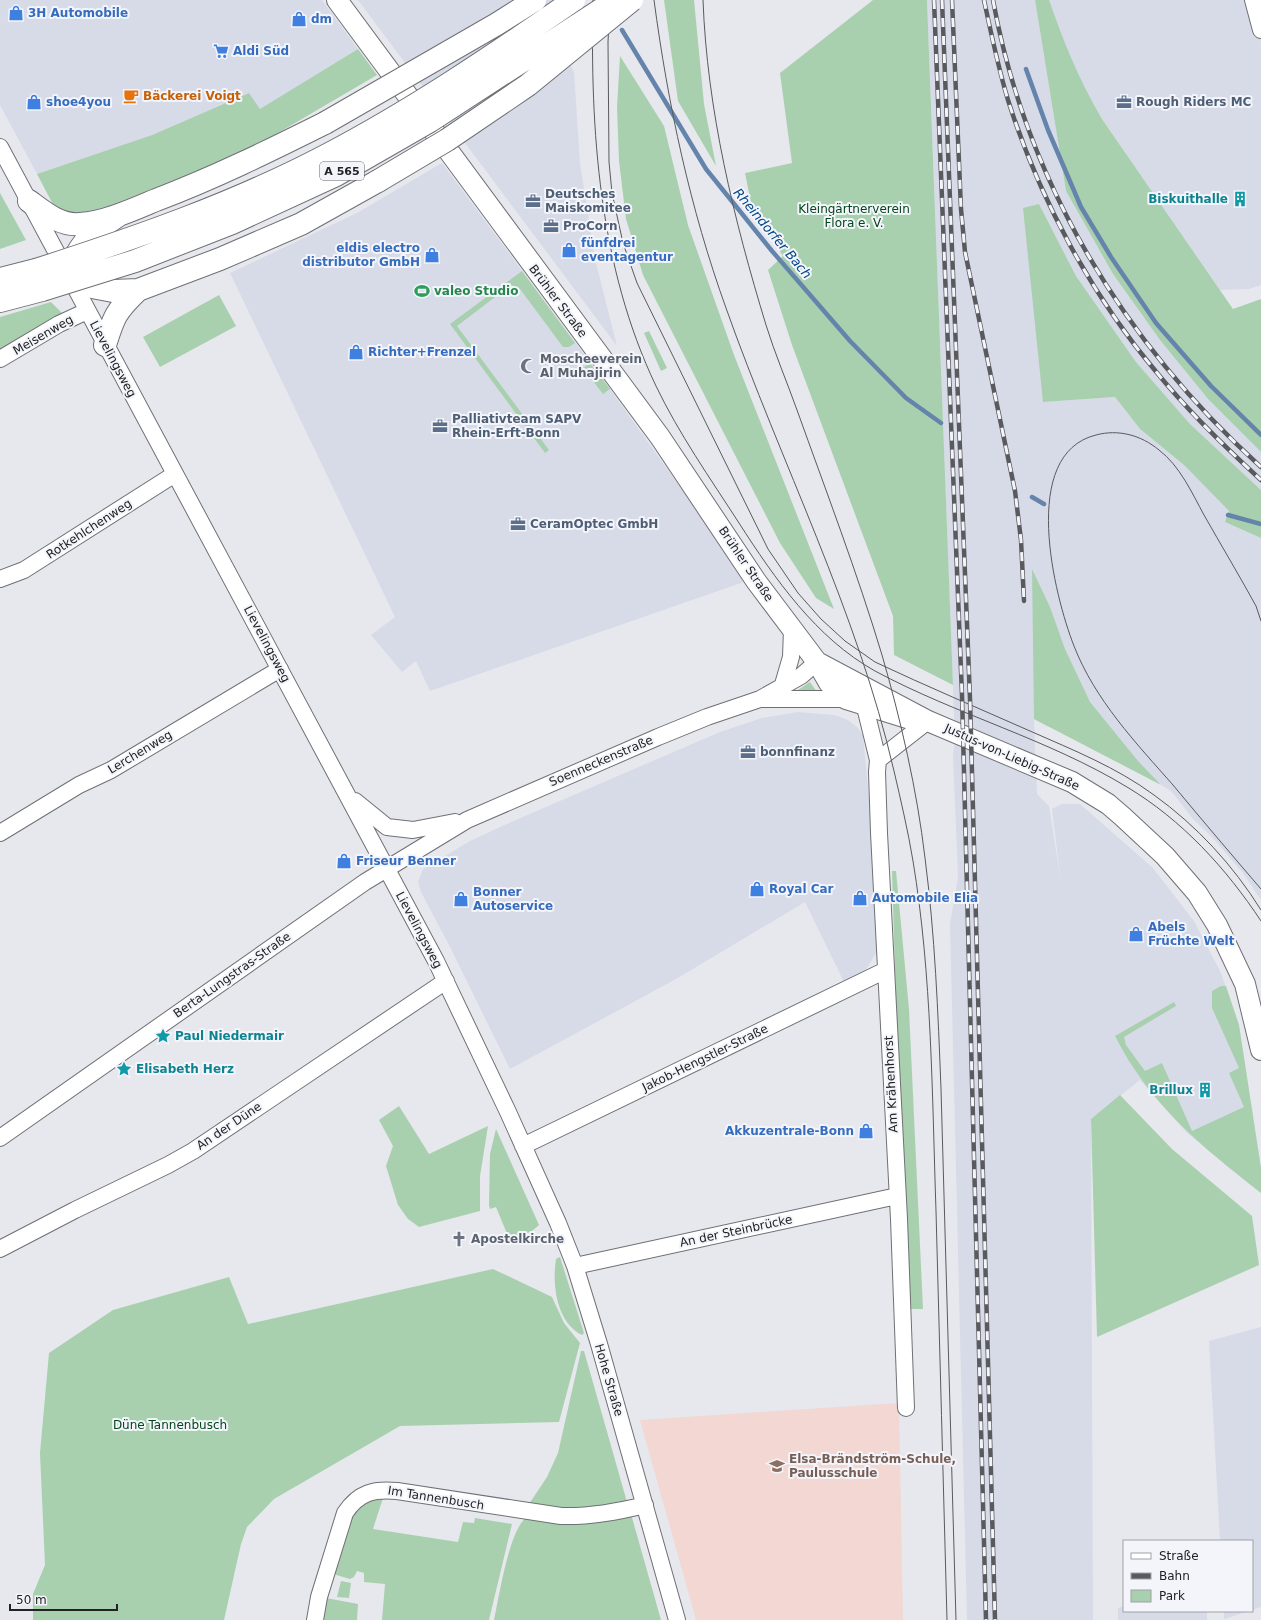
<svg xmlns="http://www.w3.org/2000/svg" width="1261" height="1620" font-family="'DejaVu Sans',sans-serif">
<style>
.built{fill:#d7dbe8}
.education{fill:#f2d7d3}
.green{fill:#a9d0ae}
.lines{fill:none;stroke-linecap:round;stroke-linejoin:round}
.stream{stroke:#6484ac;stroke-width:4.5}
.minor-casing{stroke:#6f7075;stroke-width:18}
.major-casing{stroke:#6f7075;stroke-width:22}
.highway-casing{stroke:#6f7075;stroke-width:24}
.minor{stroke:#fff;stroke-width:16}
.major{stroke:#fff;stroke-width:20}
.highway{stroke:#fff;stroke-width:22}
.tram{stroke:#595a5d;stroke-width:1}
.rail-casing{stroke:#595a5d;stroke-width:4.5}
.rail{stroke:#f3f5fb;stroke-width:3;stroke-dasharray:9;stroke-linecap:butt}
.highway-bridge-casing{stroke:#6f7075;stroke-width:24;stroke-linecap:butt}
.highway-bridge{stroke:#fff;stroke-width:22}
.labels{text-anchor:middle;stroke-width:4;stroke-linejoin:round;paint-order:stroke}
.shield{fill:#f3f5fb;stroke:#606164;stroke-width:1}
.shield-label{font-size:11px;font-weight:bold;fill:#212224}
.shop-label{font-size:12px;font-weight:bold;fill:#366cbe;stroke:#f3f5fb;text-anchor:start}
.food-label{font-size:12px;font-weight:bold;fill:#c56008;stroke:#f3f5fb;text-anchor:start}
.service-label{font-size:12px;font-weight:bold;fill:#4e5e75;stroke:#f3f5fb;text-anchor:start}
.culture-label{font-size:12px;font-weight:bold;fill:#0d838f;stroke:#f3f5fb;text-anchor:end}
.park-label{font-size:12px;fill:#004719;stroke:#f3f5fb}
.leisure-label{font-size:12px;font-weight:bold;fill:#27864d;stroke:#f3f5fb;text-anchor:start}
.street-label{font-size:12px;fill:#212224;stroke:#f3f5fb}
.worship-label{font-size:12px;font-weight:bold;fill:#5b616d;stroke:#f3f5fb;text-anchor:start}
.education-label{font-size:12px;font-weight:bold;fill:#785e54;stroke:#f3f5fb;text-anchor:start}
.water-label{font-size:13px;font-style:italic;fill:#054789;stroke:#f3f5fb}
</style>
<rect width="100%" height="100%" fill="#e6e8ed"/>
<!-- built -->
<path class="built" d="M0,0H322L358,49L260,110L249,93L152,135L37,174L0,105Z
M358,0H559L556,19V36L574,72L580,163L595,259L617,346Z
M927,0H1035L1066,191L1113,274L1160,340L1208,399L1261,452V490L1190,424L1136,362L1076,276L1039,204L1043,402L1115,397L1140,429L1184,465L1229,511L1226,522L1261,538V900L1243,873L1213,838L1193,819L1172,792L1103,746L1046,726L1034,719L1037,794L1049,806L1061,882L1052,809L1062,804H1080L1153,868L1194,921L1221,973L1239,1025L1261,1168V1193L1187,1133L1140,1080L1091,1119L1093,1620H967L950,924L958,877L953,756L955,740Z
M1046,0H1248L1261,42V285L1249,289L1220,290L1102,119L1087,94L1068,53Z
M442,163L610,389L698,512L744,582L430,691L416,661L402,672L371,635L395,617L230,273L357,213Z
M798,712L835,715L848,720L858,728L863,736L875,861L877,951L864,973L844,982L805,902L676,979L510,1069L450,947L421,892L418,882L423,869L470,841L511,822L720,732L762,718Z
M1261,1327V1607L1252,1610V1541H1220L1209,1341Z
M1124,1606V1611H1207V1620H1118V1608Z
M1224,1611H1249L1224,1619Z"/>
<!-- education -->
<path class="education" d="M899,1403L903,1620H696L640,1420Z"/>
<!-- green -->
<path class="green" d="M664,0H694L704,104L716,166L678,101Z
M873,0H927L953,685L894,655L893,616L792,345L768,270L783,256L752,208L745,173L792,163L780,73Z
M1035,0H1049C1064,43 1079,80 1102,119L1233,309L1261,299V452L1208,399L1160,340L1113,274L1066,191Z
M358,49L377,75L266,140L229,158L109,206L67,216L57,212L37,174L152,135L249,93L260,109Z
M620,56L664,126L688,225L734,355L834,609L816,598L780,543L643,275L626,219L619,161L617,107Z
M0,193L26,240L0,249Z
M1039,204L1076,276L1136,362L1190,424L1261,490V538L1225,522L1229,511L1184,465L1140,429L1115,397L1043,402L1023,208Z
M522,271L575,343L569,347H563L520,289L511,285L457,326L549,450L545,453L450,324Z
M219,295L236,326L160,367L143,337Z
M51,302L64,315L0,355V317Z
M649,331L667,368L661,371L644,333Z
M590,363L610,389L603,394L583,368Z
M1032,569L1050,607L1065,649L1090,702L1138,761L1161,785L1034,719Z
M810,682L817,692H797L798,690Z
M892,871H896L909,1009L923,1309H905Z
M1221,986H1226L1239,1025L1261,1168V1193C1201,1146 1150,1105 1115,1036L1174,1002L1176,1006L1124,1037L1126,1045L1145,1071L1162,1063L1192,1131L1244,1107L1229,1073L1239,1068L1212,1008V991Z
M1120,1095L1172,1149L1252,1216L1259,1265L1097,1337L1091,1119Z
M399,1106L429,1154L488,1126L480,1176V1211L419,1227L408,1219L398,1205L386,1166L393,1146L379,1120Z
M496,1129L539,1225L532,1231L510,1241L496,1207L490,1209L489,1205L490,1154Z
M560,1257L584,1333L582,1335C556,1322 552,1284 556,1259Z
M493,1269L552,1297L564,1323L580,1343L559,1422L400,1426L274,1499L247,1527L241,1544L224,1620H33V1594L45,1565L40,1453L49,1353L113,1310L229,1277L248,1324Z
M581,1351H584L627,1502L604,1509L527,1507L547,1477L558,1453Z
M383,1498L373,1529L458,1542L463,1522L474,1523L475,1518L512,1524L489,1620H382L385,1584L364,1582V1573L357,1571L354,1577L350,1579L333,1574L354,1513C361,1504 371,1499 383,1498Z
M631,1514L661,1620H494C499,1598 509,1530 526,1518L561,1524L593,1523Z
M341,1581L351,1583L349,1598L337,1597Z
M326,1598L358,1604L357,1620H322Z"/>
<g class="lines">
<!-- stream -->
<path class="stream" d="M622,30L706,169L772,251L850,341L906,398L941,423
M1026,69L1048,130L1081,207L1111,257L1156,323L1211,386L1261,435
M1032,497L1044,504
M1228,515L1261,524"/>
<!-- minor casing -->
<g class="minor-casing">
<path id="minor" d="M1253,0L1261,30
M0,147L436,961L508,1112L558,1223L575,1266L599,1344L677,1620
M0,359L59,324L87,311
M0,579L24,570L175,474
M782,688L791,657L792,629
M763,699H846
M865,707L878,760L877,772L879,833L899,1219L906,1408
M878,760L928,721
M355,801L387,827L413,830L455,822
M0,833L79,785L111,770L280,669
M0,1138L365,882L467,820L658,737L707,717L760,699L801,676L817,662
M523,1146L886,970
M0,1249L75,1210L168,1165L193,1151L446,981
M575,1266L897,1196
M315,1620L319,1597L345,1513C359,1492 374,1489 397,1491L561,1516C590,1517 617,1512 645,1505"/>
</g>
<!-- major casing -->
<g class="major-casing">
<path id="major" d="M337,0L660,437L756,581L817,662L829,683L846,699L907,718L928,721
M817,662L928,721L1072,782L1108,804L1122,816L1165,856L1197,893L1217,925L1245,984L1261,1050"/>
</g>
<!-- highway casing -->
<g class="highway-casing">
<path id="highway" d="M29,201C44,212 60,226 80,224C106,222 132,210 156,200C214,178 269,151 325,123
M119,215C89,235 82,240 67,273L92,287L113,291L138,290L220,259L301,224L378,181
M0,279L36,270
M0,301L42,290
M105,345C114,316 116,311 138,290"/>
</g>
<!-- minor -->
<use href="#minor" class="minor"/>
<!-- major -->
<use href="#major" class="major"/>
<!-- highway -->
<use href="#highway" class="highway"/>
<!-- tram -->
<path class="tram" d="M593,0C590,130 599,267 656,386C679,434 710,478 739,523C775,579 816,638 875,671C957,715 1048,739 1127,787C1182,820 1226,868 1261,921
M610,0L608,42L609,162L612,193L623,243L637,283L768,549L798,593L821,619L845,641L875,662C926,686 978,708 1030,731C1073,750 1116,767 1154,795C1197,826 1233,865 1261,910
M654,0C668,105 690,208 726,308C781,463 857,611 894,771C901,801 908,831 913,861C932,976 932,1094 936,1211C940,1347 943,1484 947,1620
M703,0C707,110 734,220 766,325C775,354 787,382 797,410C826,491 857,572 882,655C901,721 917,790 925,858C935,935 938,1012 941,1089L956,1620
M1261,621L1256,606C1239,575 1221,545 1204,515C1192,493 1180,466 1159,450C1141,435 1118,429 1096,435C1019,454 1054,595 1074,646C1095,700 1136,743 1173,785C1202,820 1231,854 1261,889"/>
<!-- rail casing -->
<g class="rail-casing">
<path id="rail" d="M934,0L962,695L986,1620
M942,0L970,699L995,1620
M952,0L961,209L965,252L1015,491L1021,540L1024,601
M984,0C991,33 998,67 1008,100C1039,198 1091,295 1158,374C1189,412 1225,447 1261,480
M993,0C1026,182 1125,344 1261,467"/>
</g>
<!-- rail -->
<use href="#rail" class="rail"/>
<!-- highway-bridge casing -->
<g class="highway-bridge-casing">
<path id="highway-bridge" d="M325,123L497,24L535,0
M378,181L447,140L528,85L632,0
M36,270C135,238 234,204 327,155C413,110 494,55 574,0
M42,290L135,261L232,223L336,175L430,121L616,0"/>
</g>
<!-- highway-bridge -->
<use href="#highway-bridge" class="highway-bridge"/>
</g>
<!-- icons -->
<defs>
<g id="shop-bare" transform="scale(1.2)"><path d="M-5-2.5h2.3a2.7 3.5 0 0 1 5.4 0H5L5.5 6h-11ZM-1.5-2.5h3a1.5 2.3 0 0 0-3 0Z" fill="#3f7fe0" stroke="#f3f5fb" stroke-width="2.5" paint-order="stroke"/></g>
<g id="supermarket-bare" transform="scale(1.2)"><path d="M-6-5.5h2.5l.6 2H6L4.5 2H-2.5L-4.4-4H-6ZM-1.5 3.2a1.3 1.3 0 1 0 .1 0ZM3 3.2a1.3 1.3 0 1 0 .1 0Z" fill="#3f7fe0" stroke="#f3f5fb" stroke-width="2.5" paint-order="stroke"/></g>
<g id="cafe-bare" transform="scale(1.2)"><path d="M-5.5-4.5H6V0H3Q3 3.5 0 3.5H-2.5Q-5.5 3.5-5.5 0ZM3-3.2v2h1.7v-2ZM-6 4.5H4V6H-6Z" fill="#e8710a" stroke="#f3f5fb" stroke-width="2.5" paint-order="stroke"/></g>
<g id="office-bare" transform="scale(1.2)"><path d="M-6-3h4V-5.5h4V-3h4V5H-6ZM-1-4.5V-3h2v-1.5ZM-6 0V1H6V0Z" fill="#5c6f8a" stroke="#f3f5fb" stroke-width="2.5" paint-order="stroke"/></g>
<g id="building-bare" transform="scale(1.2)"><path d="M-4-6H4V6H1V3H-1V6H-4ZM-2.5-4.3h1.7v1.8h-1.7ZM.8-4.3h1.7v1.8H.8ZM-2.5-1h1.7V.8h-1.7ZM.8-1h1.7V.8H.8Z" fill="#0f9aa8" stroke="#f3f5fb" stroke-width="2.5" paint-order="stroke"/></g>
<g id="stadium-bare" transform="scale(1.2)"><path d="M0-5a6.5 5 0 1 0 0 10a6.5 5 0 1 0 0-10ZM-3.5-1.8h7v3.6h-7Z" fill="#2e9e5b" stroke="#f3f5fb" stroke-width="2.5" paint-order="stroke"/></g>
<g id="mosque-bare" transform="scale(1.2)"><path d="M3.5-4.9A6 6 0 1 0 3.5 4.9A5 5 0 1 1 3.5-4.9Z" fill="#6b7280" stroke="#f3f5fb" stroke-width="2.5" paint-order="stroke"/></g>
<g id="sight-bare" transform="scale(1.2)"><path d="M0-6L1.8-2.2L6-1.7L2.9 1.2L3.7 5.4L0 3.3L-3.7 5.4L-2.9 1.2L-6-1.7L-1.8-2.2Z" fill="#0f9aa8" stroke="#f3f5fb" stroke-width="2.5" paint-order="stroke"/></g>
<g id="church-bare" transform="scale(1.2)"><path d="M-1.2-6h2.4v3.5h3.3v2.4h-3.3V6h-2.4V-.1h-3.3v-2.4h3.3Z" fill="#6b7280" stroke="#f3f5fb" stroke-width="2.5" paint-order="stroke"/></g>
<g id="school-bare" transform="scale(1.2)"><path d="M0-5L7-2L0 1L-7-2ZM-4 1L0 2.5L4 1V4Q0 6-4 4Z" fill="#8d6e63" stroke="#f3f5fb" stroke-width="2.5" paint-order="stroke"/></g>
</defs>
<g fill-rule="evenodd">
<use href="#shop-bare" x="16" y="13"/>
<use href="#shop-bare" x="299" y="19"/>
<use href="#supermarket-bare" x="221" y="51"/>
<use href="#cafe-bare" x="131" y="96"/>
<use href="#shop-bare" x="34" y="102"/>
<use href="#office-bare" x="1124" y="102"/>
<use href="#building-bare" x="1240" y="199"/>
<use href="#office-bare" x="533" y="201"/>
<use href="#office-bare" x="551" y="226"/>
<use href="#shop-bare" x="569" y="250"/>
<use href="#shop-bare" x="432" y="255"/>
<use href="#stadium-bare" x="422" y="291"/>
<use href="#shop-bare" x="356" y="352"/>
<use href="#mosque-bare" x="528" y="366"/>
<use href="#office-bare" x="440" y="426"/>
<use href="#office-bare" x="518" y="524"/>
<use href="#office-bare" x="748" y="752"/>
<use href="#shop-bare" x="344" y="861"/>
<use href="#shop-bare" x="757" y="889"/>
<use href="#shop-bare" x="860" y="898"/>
<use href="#shop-bare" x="461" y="899"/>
<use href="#shop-bare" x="1136" y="934"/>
<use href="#sight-bare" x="163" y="1036"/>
<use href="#sight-bare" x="124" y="1069"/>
<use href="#building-bare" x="1205" y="1090"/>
<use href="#shop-bare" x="866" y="1131"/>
<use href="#church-bare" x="459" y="1239"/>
<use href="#school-bare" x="777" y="1466"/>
</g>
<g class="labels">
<!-- shield labels -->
<rect class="shield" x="320" y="162" width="44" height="18" rx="3"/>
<g class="shield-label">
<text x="342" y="175">A 565</text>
</g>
<!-- shop labels -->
<g class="shop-label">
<text x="28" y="17">3H Automobile</text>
<text x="311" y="23">dm</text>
<text x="233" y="55">Aldi Süd</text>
<text x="46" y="106">shoe4you</text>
<text x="581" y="247">fünfdrei<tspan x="581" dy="14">eventagentur</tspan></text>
<text x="420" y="252" text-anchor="end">eldis electro<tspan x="420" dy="14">distributor GmbH</tspan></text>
<text x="368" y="356">Richter+Frenzel</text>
<text x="356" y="865">Friseur Benner</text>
<text x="769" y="893">Royal Car</text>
<text x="473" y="896">Bonner<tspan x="473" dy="14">Autoservice</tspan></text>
<text x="872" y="902">Automobile Elia</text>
<text x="1148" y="931">Abels<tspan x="1148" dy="14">Früchte Welt</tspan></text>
<text x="854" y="1135" text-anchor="end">Akkuzentrale-Bonn</text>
</g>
<!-- food labels -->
<g class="food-label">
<text x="143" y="100">Bäckerei Voigt</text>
</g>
<!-- service labels -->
<g class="service-label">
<text x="1136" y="106">Rough Riders MC</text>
<text x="545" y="198">Deutsches<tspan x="545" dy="14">Maiskomitee</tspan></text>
<text x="563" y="230">ProCorn</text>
<text x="452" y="423">Palliativteam SAPV<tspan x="452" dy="14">Rhein-Erft-Bonn</tspan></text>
<text x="530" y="528">CeramOptec GmbH</text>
<text x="760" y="756">bonnfinanz</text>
</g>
<!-- culture labels -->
<g class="culture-label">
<text x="1228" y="203">Biskuithalle</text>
<text x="175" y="1040" text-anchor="start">Paul Niedermair</text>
<text x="136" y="1073" text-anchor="start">Elisabeth Herz</text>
<text x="1193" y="1094">Brillux</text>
</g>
<!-- park labels -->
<g class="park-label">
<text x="854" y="213">Kleingärtnerverein<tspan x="854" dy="14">Flora e. V.</tspan></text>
<text x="170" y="1429">Düne Tannenbusch</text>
</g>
<!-- leisure labels -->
<g class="leisure-label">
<text x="434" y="295">valeo Studio</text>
</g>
<!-- street labels -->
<g class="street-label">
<text transform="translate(558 301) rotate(53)" y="4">Brühler Straße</text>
<text transform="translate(43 335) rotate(-30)" y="4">Meisenweg</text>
<text transform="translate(113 359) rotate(62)" y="4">Lievelingsweg</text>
<text transform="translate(89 529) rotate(-33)" y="4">Rotkehlchenweg</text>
<text transform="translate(746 564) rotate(56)" y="4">Brühler Straße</text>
<text transform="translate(267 644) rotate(62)" y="4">Lievelingsweg</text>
<text transform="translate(140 752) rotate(-31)" y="4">Lerchenweg</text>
<text transform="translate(1012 757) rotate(24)" y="4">Justus-von-Liebig-Straße</text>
<text transform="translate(601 761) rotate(-23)" y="4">Soenneckenstraße</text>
<text transform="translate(419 930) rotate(62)" y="4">Lievelingsweg</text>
<text transform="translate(232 975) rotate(-35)" y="4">Berta-Lungstras-Straße</text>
<text transform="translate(705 1058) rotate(-26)" y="4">Jakob-Hengstler-Straße</text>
<text transform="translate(891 1084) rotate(-93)" y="4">Am Krähenhorst</text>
<text transform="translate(229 1126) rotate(-34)" y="4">An der Düne</text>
<text transform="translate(736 1231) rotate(-12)" y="4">An der Steinbrücke</text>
<text transform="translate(609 1380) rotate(74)" y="4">Hohe Straße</text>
<text transform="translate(436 1498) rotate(9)" y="4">Im Tannenbusch</text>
</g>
<!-- worship labels -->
<g class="worship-label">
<text x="540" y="363">Moscheeverein<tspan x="540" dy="14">Al Muhajirin</tspan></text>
<text x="471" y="1243">Apostelkirche</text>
</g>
<!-- education labels -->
<g class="education-label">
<text x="789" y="1463">Elsa-Brändström-Schule,<tspan x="789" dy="14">Paulusschule</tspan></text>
</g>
<!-- water labels -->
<g class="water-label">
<text transform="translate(773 233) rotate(50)" y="5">Rheindorfer Bach</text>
</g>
</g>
<!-- legend -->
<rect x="1123" y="1540" width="130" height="72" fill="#f3f5fb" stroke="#9fa1a5"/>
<rect x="1131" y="1553" width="20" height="6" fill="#ffffff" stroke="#9fa1a5"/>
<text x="1159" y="1560" font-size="12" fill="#212224">Straße</text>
<rect x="1131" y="1573" width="20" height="6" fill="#595a5d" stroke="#9fa1a5"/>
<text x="1159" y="1580" font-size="12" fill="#212224">Bahn</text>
<rect x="1131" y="1590" width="20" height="12" fill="#a9d0ae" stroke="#9fa1a5"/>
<text x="1159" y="1600" font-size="12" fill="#212224">Park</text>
<!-- scale -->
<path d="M10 1604v6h107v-6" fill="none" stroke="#212224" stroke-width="2"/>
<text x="16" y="1604" font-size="12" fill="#212224" stroke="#f3f5fb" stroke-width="3" paint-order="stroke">50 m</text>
</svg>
